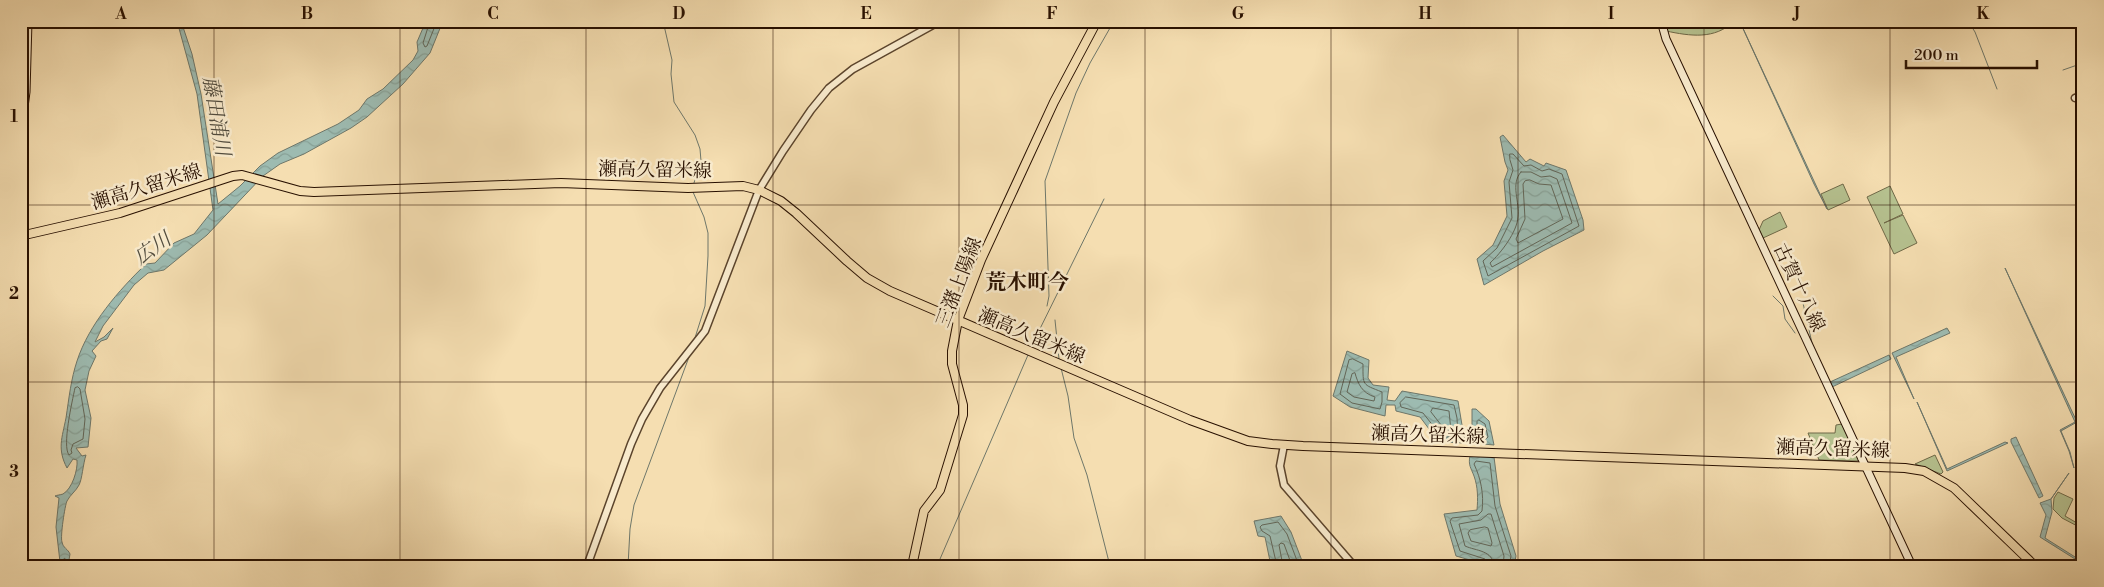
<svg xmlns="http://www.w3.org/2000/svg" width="2104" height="587" font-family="'Libre Bodoni','Noto Serif JP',serif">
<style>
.green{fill:#b6c290;stroke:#6f6948}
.water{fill:url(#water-waves);stroke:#6e776a}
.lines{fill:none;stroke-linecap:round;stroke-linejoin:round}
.shore{stroke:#626658;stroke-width:1}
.stream{stroke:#6e776a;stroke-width:1}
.tertiary-casing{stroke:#5b442c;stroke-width:9}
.secondary-casing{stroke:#281000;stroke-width:9}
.primary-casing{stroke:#281000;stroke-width:10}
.tertiary{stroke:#f8eacc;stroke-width:6}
.secondary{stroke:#f8eacc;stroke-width:7}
.primary{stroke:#f5deb1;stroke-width:8}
.grid{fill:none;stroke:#281000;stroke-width:1;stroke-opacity:0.55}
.labels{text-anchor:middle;stroke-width:5;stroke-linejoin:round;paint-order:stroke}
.street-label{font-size:19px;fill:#281000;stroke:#f8eacc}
.water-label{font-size:20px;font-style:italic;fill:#514c3e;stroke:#f8eacc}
.quarter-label{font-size:21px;font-weight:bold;fill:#281000;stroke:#f8eacc}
.neatline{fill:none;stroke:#281000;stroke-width:2}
.grid-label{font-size:16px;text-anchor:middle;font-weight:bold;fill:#281000}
</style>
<defs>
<pattern id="water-waves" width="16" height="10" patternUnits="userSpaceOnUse" patternTransform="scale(1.25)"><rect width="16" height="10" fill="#9dbbb1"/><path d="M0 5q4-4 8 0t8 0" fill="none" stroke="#87a096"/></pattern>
</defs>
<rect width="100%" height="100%" fill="#f5deb1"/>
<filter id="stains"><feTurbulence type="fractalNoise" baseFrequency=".004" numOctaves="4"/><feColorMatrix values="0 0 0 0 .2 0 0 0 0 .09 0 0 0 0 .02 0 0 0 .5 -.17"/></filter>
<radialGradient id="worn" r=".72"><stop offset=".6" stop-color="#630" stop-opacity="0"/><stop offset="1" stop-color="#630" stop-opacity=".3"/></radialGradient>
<!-- green -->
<path class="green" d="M1663,21L1702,25L1713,21H1734C1715,40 1690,36 1666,31Z
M1843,184L1850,200L1828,210L1821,194Z
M1890,186L1903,214L1884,223L1903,215L1917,243L1894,254L1867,197Z
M1780,212L1787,227L1763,238L1759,230L1763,221Z
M1842,424L1859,460L1857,461L1819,460L1808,433H1835L1836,425Z
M1935,455L1943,472L1941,474L1915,464Z
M2058,492L2073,499L2065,516L2077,523L2083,529L2062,518L2053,509L2054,498Z"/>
<!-- water -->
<path class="water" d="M177,21H181L192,54L201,94L218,204L240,186L260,166L278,153L338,124L359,110L367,99L383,89L413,60L418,51L417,42L426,21H443L430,53L403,84L367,117L351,128L304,154L280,164L263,176L207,235L164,270L148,273L134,285L103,326L95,342L104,337L113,328L107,339L101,341L92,351L96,356L89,371L85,390L91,418L88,447L76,448L82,456L86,455C83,464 82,480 79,485C76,491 70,495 67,501C65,505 60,537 62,542C63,548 68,549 70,554L68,566H63L65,558L60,562L56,527L59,498L55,496C57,495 60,495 63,494C72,489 78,470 77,460L73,459L67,468C57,449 62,438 66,418C69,398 71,379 77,361C89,324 119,290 146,264L155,263L174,243L194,234L213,210L197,94Z
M1740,22L1827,209L1814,184Z
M1503,135L1526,162L1530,159L1544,166L1546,163L1566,170L1583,220L1584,230L1543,251L1484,285L1477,259L1493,245L1507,216L1504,181L1508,170L1505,162L1500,137Z
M2005,268L2077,422L2061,431L2070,452L2074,468L2069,451L2060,430L2075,422Z
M1947,328L1950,333L1896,357L1914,399L1892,353Z
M1347,351L1369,360L1368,378L1373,385L1389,387L1387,400L1395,401L1402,391L1458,401L1465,443L1439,442L1420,417L1396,411L1395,405H1386L1385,416L1350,407L1333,396Z
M1889,355L1891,359L1832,387L1830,382Z
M1917,402L1947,469L2005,442L2008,443L1947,471Z
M1472,409H1476L1489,421L1494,445L1472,443Z
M2016,437L2043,496L2039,498L2011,442V439Z
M1470,456L1494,457L1500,504L1516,556L1514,566H1491L1456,556L1444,514L1477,510C1478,499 1478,487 1474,476C1471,468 1468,465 1470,456Z
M2069,473L2051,499L2052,512L2045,538L2083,562L2075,559L2040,537L2046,515L2040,503L2051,499Z
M1281,516L1291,532L1304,566H1271L1265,537L1258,536L1254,521Z"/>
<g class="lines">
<!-- shore -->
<path class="shore" d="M430,21L423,43L425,47L427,46L437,21
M1510,154H1513L1524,166L1531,165L1542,171L1549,169L1562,174L1579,226L1488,276L1483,261L1497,248L1512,218L1509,182L1513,170L1510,160Z
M1521,172H1531L1541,177L1550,176L1557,179L1572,223L1492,267L1490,263C1501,253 1517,232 1518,217C1520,202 1510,184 1521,172Z
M1530,180L1539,184L1551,185L1563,219L1518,243L1516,239L1525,219L1523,184L1525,181Z
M1353,359L1363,364C1363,386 1362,384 1382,392V402L1380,409L1352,403L1340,394L1349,360Z
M1355,373C1358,384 1362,393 1375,397L1374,401L1354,397L1347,392L1352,374Z
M78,387L80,389L85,419L83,439L73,444L71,450L72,453L69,455C62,446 72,402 75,388Z
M1406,397L1454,405L1457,418L1458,437H1442L1423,413L1401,407L1400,403Z
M1433,408L1449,411L1451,431L1445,430L1431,412Z
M1479,420L1485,424L1488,437L1486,439L1477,437V422Z
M1485,527L1488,528L1492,543L1491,546L1471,541L1468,533L1470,530Z
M1277,566L1270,536L1262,531L1260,527L1262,525L1278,522L1287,534L1299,566
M1283,566L1279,545L1281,543L1284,544L1292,566
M1488,566L1485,559L1460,551L1450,521L1452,518L1478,515L1482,511C1484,494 1481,479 1474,464L1476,461L1490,463L1495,506L1511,556L1509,566
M1494,566C1493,550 1476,551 1465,546L1459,524L1481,520L1488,514H1491L1504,556L1503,566"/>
<!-- stream -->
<path class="stream" d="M663,21L672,60L671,74L674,102L695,135L700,149L701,161L693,186
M1968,21L1975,32L1997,89
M2063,70L2083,63
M693,192L704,217L708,233V256L705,306L694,341
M1773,296L1783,306L1785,319L1795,333
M1803,303L1812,343
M1047,306L1049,296L1045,181L1076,93L1090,63L1114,21
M1055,320L1059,359
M1030,349L1104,199
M1061,368L1068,396L1074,438L1087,475L1110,566
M2077,422L2083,421
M628,566L630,529L634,505L689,357
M937,566L1028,355"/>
<!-- tertiary casing -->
<g class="tertiary-casing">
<path id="tertiary" d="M2075,98L2083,95
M1284,445L1280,466L1284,485L1354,566
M587,566L631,444L642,419L660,388L705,331L759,190L783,151L811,110L829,88L853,69L940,21"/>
</g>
<!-- secondary casing -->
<g class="secondary-casing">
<path id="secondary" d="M1661,21L1666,39L1912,566
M21,130L26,92L28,21"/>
</g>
<!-- primary casing -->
<g class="primary-casing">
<path id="primary" d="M21,233L29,234L120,213L233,176L242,175L300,191L314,192L561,183L688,188L743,186L759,190L781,201L796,213L847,261L867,278L890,291L1190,420L1248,441L1272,444L1303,446L1905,468L1924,471L1954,488L2035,566
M912,566L924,511L940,490L963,415V405L952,364V351L958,320L981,260L1054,102L1097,21"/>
</g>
<!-- tertiary -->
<use href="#tertiary" class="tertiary"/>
<!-- secondary -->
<use href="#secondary" class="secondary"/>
<!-- primary -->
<use href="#primary" class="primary"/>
</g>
<!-- grid -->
<path class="grid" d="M214,21V566M400,21V566M586,21V566M773,21V566M959,21V566M1145,21V566M1331,21V566M1518,21V566M1704,21V566M1890,21V566M21,205H2083M21,382H2083"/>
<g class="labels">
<!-- street labels -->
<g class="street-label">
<text transform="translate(655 169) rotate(1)" y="7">瀬高久留米線</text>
<text transform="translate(146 186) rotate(-17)" y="7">瀬高久留米線</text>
<text transform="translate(958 282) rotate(-69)" y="7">三潴上陽線</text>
<text transform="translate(1800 287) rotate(65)" y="7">古賀十八線</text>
<text transform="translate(1032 335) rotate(23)" y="7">瀬高久留米線</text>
<text transform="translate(1428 434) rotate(2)" y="7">瀬高久留米線</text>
<text transform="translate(1833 448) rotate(2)" y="7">瀬高久留米線</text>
</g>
<!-- water labels -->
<g class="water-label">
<text transform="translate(217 116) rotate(80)" y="7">藤田浦川</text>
<text transform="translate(152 248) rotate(-35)" y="7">広川</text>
</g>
<!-- quarter labels -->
<g class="quarter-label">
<text x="1027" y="289">荒木町今</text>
</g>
</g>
<!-- margin -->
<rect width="2104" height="587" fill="none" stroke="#f5deb1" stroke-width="55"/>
<!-- scale -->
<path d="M1906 60v8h131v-8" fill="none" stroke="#281000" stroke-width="2.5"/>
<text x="1914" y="60" font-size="15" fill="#281000" stroke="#f8eacc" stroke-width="4" paint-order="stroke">200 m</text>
<rect x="28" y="28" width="2048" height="532" class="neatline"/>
<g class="grid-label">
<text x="121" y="19">A</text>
<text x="307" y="19">B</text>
<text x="493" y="19">C</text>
<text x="679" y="19">D</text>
<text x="866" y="19">E</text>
<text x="1052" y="19">F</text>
<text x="1238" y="19">G</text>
<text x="1425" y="19">H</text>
<text x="1611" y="19">I</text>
<text x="1797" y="19">J</text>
<text x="1983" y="19">K</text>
<text x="14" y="122">1</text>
<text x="14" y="299">2</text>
<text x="14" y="477">3</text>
</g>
<rect width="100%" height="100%" filter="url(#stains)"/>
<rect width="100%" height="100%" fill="url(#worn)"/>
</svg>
